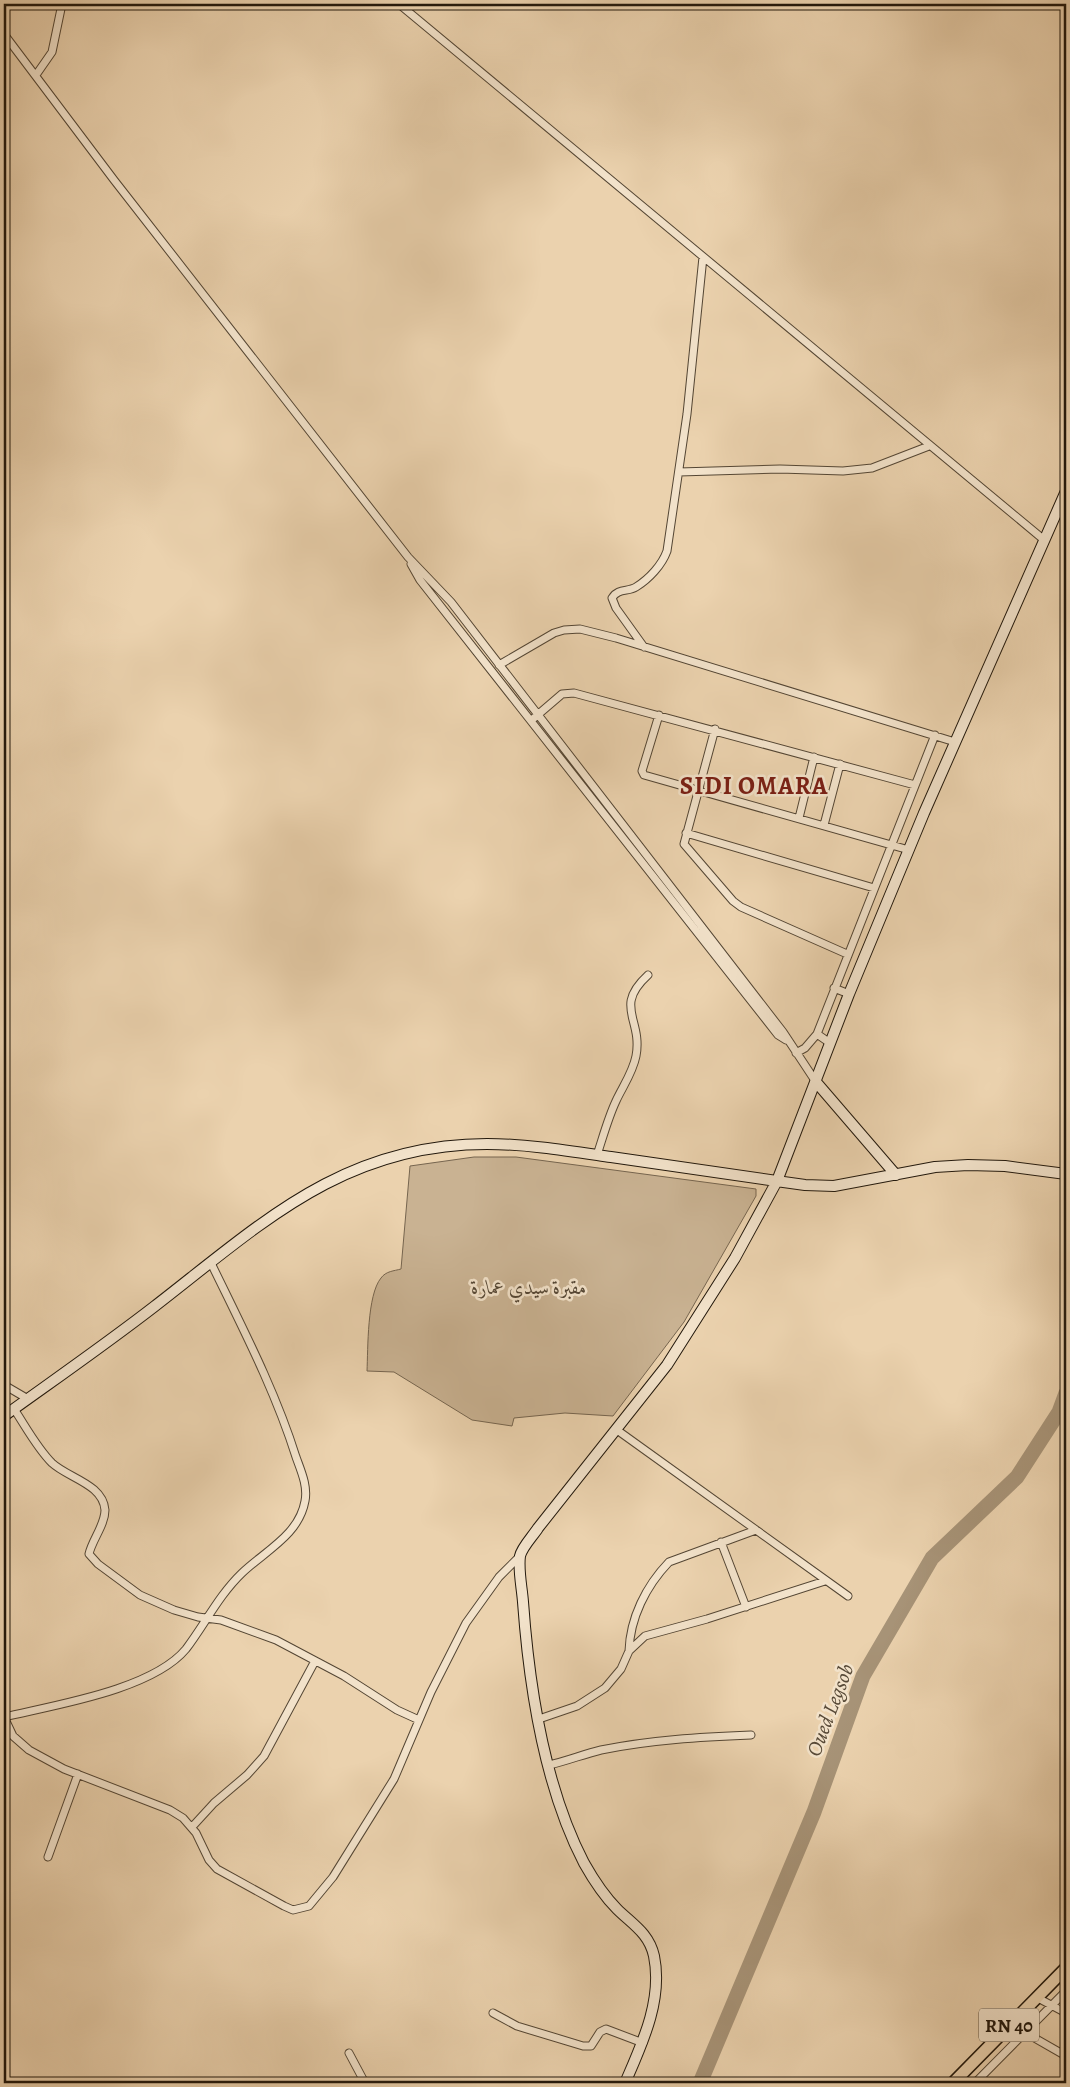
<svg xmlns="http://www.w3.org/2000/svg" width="1070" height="2087" font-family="Alegreya,Amiri,serif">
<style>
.green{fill:#c9b292;stroke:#76654f}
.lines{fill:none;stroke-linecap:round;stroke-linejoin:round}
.river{stroke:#a79377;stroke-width:15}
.minor-casing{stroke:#544634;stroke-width:9}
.secondary-casing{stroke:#22180c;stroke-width:12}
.primary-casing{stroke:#22180c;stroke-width:14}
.minor{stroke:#f2e2ca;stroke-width:7}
.secondary{stroke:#f2e2ca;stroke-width:10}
.primary{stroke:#ebd2ae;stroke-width:11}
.labels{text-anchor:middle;stroke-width:5;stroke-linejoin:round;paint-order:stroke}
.shield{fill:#f2e2ca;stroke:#605545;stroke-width:1}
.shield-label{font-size:19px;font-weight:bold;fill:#22180c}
.park-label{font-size:20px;font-style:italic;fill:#544634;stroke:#f2e2ca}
.water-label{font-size:21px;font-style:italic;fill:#574937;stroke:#f2e2ca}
.district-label{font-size:25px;font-weight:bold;letter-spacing:1px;fill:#7a1f14;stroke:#f2e2ca}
</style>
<rect width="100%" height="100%" fill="#ebd2ae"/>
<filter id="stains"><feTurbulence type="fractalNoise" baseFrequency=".004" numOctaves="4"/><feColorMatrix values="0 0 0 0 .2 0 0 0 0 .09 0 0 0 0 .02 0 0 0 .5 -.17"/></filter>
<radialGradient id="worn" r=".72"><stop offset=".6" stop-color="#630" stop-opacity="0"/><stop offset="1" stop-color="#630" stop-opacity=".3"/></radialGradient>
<!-- green -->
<path class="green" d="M474,1157H516L756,1189V1196L684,1322L613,1416L565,1413L514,1418L512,1426L472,1420L394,1372L367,1371C368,1349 367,1295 381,1278C386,1271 394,1271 401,1269L410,1166Z"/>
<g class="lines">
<!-- river -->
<path class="river" d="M700,2083L814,1812L863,1676L932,1558L1017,1477L1059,1412L1066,1393"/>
<!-- minor casing -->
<g class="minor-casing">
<path id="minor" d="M399,4L1043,539
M4,34L114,180L408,557L451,602L783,1032L816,1082
M36,75L52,52L62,4
M679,472L780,469L843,471L872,468L929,446
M411,564L420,580L778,1035L786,1040
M644,647L616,608L612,598C618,588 628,592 636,587C649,579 662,565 667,551L687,414L703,257
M499,665L554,633L564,630L580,629L616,638L955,742
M659,715L642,771L644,775L909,850
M534,718L562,694L574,693L915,785
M715,729L684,844L733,901L741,907L847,954
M799,818L814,757
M824,825L840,764
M686,833L874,888
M834,988L849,994
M817,1034L830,1043
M796,1053L805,1048L817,1034L935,735
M597,1155C603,1137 608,1118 616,1101C623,1086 633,1072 636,1056C643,1019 613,1007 648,975
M4,1385L28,1399
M14,1409C26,1427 37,1448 52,1463C68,1478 103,1484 105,1510C105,1525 92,1540 89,1554L98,1564L140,1595L174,1610L198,1617L221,1620L276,1640L344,1676L397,1710L419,1720
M617,1430L848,1596
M721,1542L746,1607
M629,1651C630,1618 646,1586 669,1562L756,1530
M4,1717L13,1736L29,1750L64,1769L170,1810L183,1818L196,1833L209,1860L217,1869L284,1906L293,1910L309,1906L333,1877L394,1779L431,1692L466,1623L499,1577L520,1556
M4,1717C54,1705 152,1690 186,1649C205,1624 219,1595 242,1573C265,1551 299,1535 305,1501C308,1486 301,1471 296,1457C275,1390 242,1327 211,1263
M539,1719L577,1706L605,1688L621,1669L629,1651L645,1636L707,1619L825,1581
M549,1765C567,1761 584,1754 601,1750C650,1740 701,1737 751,1735
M192,1827L214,1803L247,1775L264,1756L315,1661
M48,1857L78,1774
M1036,1997L1066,2013
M493,2013L517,2026L583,2046H591L600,2032L606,2029L643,2043
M1010,2024L1066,2056
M349,2053L365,2083
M975,2083L1066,1991"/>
</g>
<!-- secondary casing -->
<g class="secondary-casing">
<path id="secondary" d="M816,1082L896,1175
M4,1416C54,1380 106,1344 155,1306C261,1224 343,1144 487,1144C528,1144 570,1151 611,1157C675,1166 740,1176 805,1185L834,1186L935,1167L968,1165L1005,1166L1066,1174
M625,2083C642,2044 663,2000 654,1956C649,1933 632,1924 617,1909C604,1896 593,1879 584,1863C545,1788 529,1685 523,1602C522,1588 518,1570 520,1556C522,1547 533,1536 538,1528L667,1365L735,1258L777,1181L849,994L924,813L1066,491"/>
</g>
<!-- primary casing -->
<g class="primary-casing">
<path id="primary" d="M953,2083L1066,1968"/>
</g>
<!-- minor -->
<use href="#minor" class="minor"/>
<!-- secondary -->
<use href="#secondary" class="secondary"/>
<!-- primary -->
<use href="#primary" class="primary"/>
</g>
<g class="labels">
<!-- shield labels -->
<rect class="shield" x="979" y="2008.5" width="60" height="33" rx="4"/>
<g class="shield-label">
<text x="1009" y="2032">RN 40</text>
</g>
<!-- park labels -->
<g class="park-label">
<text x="529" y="1294">مقبرة سيدي عمارة</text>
</g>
<!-- water labels -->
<g class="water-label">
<text transform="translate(830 1710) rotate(-69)" y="7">Oued Legsob</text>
</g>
<!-- district labels -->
<g class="district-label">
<text x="754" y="794">SIDI OMARA</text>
</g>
</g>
<!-- margin -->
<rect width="1070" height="2087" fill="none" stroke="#ebd2ae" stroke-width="20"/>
<rect x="5" y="5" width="1060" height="2077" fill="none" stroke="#22180c" stroke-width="2.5"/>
<rect x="10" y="10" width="1050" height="2067" fill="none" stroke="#22180c"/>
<rect width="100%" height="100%" filter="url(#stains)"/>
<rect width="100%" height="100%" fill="url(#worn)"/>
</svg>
